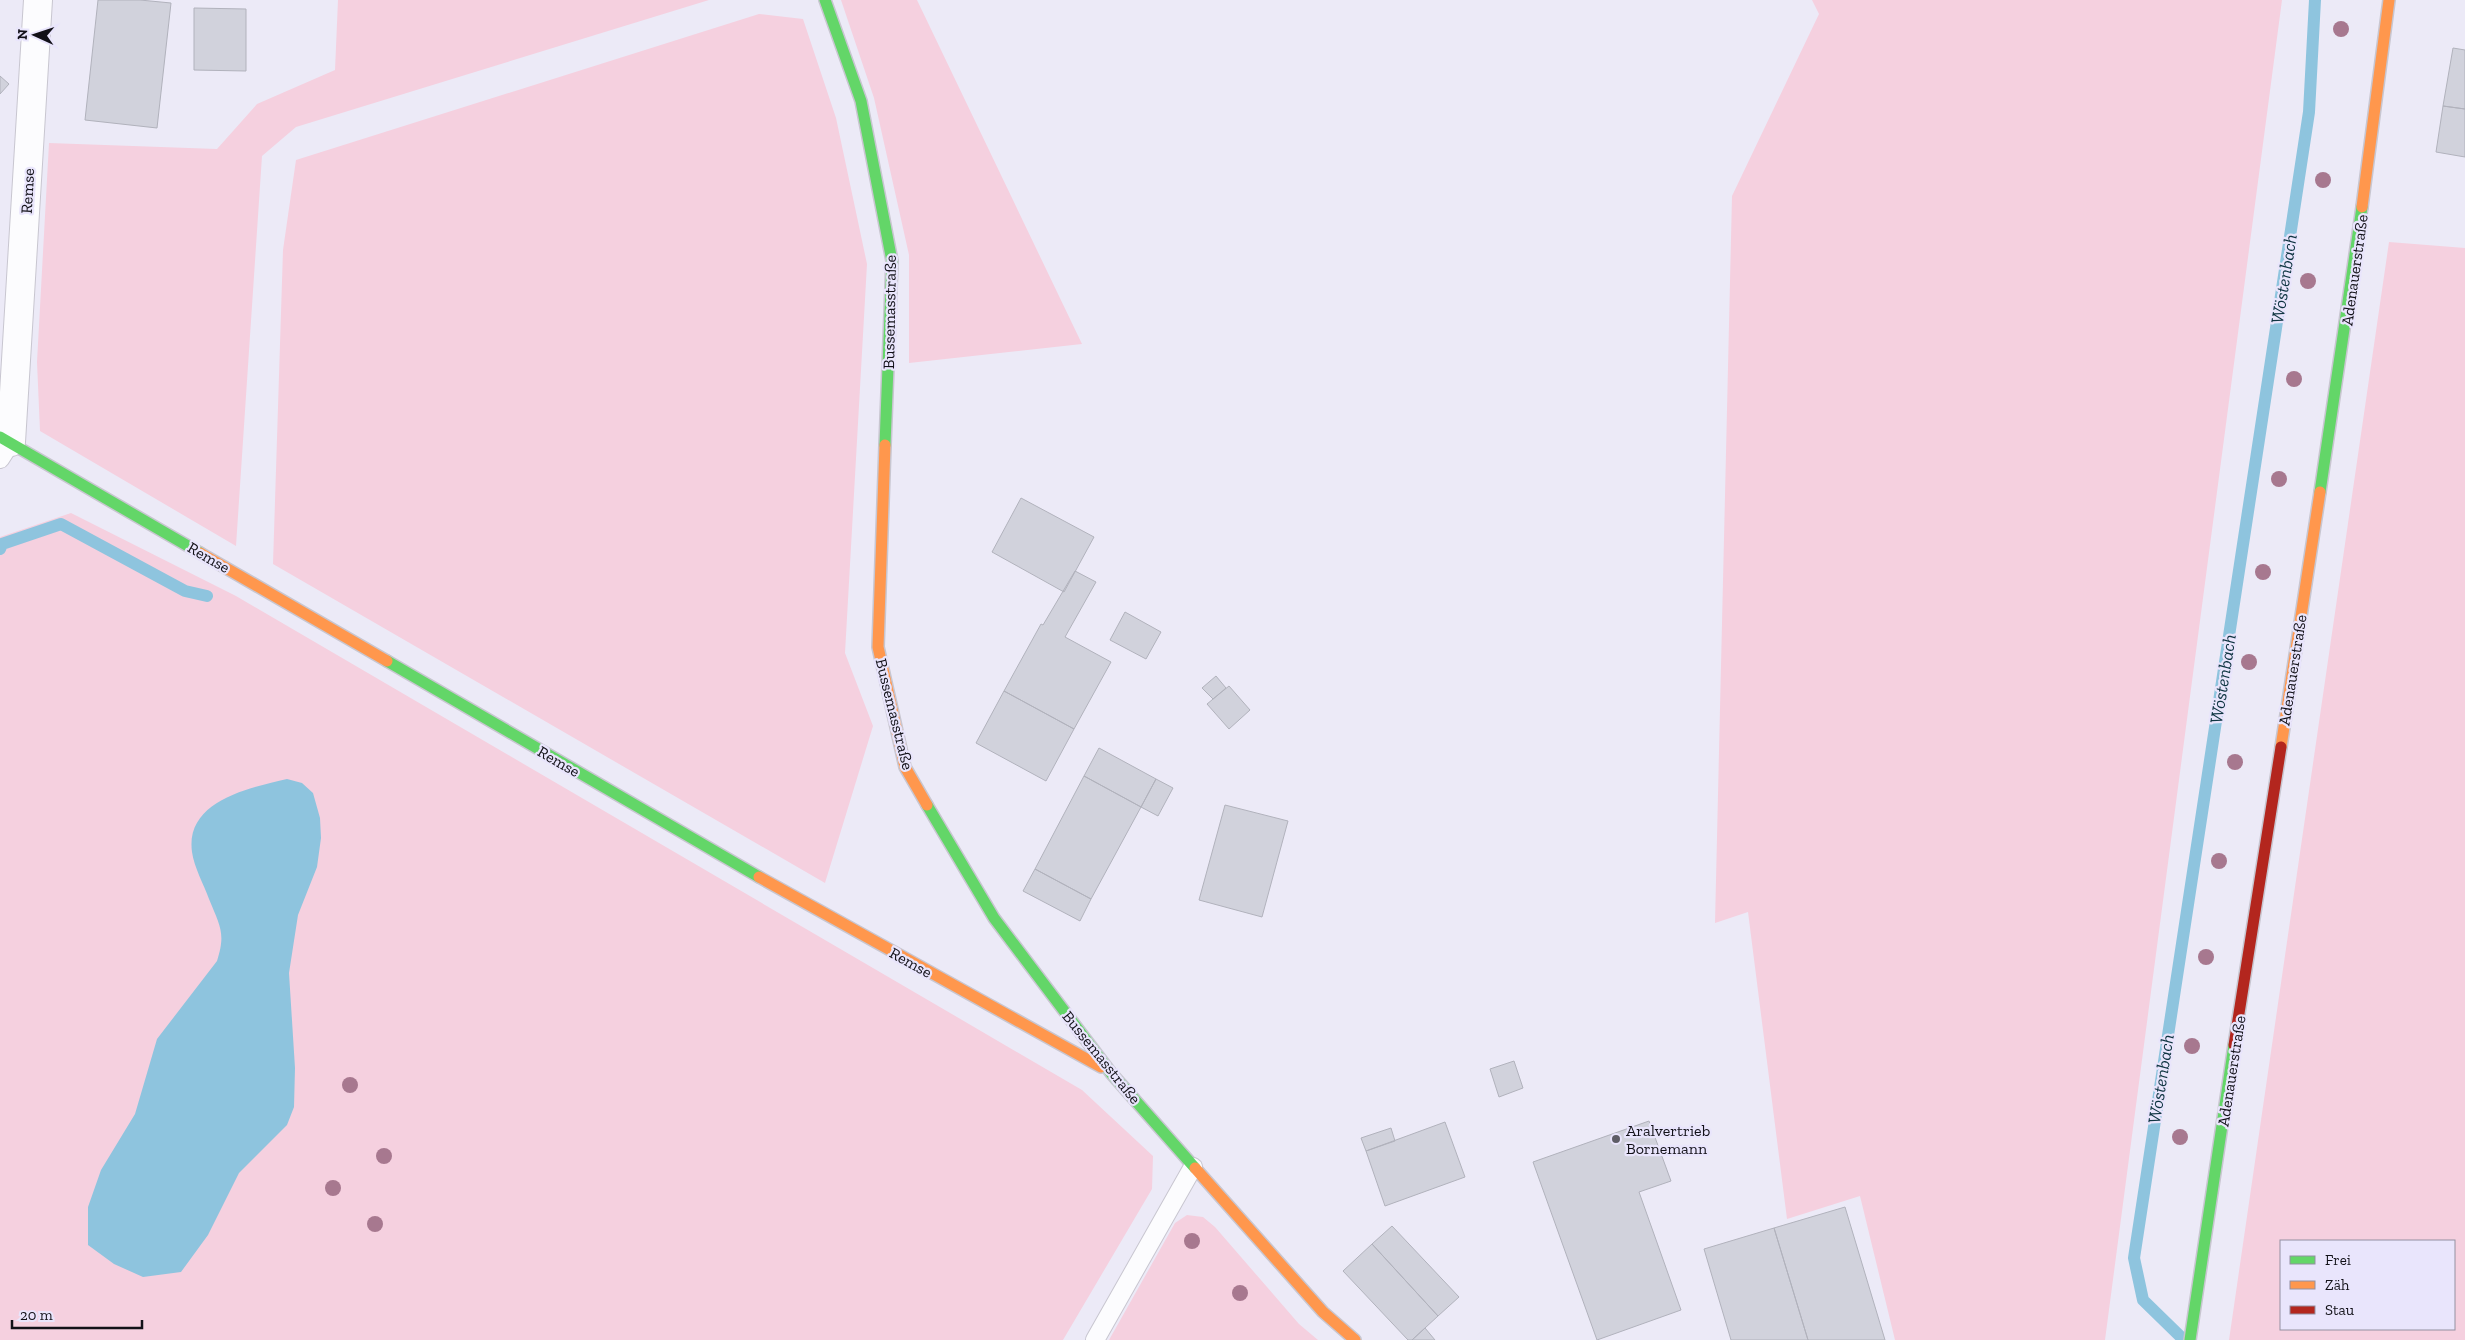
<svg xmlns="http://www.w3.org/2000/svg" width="2465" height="1340" font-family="'Zilla Slab',serif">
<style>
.green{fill:#f5d0df;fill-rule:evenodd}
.water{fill:#8ec4de}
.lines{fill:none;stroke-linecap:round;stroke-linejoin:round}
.stream{stroke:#8ec4de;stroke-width:12}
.building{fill:#d1d2dc;stroke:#b1b2bc}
.lane-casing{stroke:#c8c6d0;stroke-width:20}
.street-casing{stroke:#c8c6d0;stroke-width:30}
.fast-casing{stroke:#c8c6d0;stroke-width:14}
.slow-casing{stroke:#c8c6d0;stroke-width:14}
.jam-casing{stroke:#c8c6d0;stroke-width:14}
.lane{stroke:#fcfcfe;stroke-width:18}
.street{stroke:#fcfcfe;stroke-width:28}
.fast{stroke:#63d668;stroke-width:11}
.slow{stroke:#ff974d;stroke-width:11}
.jam{stroke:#b3261e;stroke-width:11}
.tree{fill:#a7788f}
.poi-dot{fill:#5e5d66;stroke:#e9e5fc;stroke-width:2}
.labels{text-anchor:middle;stroke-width:4.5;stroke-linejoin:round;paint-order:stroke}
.street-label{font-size:16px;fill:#121118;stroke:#e9e5fc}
.poi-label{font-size:16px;fill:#121118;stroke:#e9e5fc;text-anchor:start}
.water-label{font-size:18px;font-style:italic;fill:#0e3441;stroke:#e9e5fc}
</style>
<rect width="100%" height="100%" fill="#eceaf7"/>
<!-- green -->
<path class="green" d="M338,0H709L296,127L262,156L236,546L40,431L37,362L49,143L217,149L257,104L335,70Z
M841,0H917L1082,344L909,363V255L874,98Z
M1812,0H2282L2105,1340H1895L1860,1196L1787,1219L1748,912L1715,923L1732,196L1819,14Z
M759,14L803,19L836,118L867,264L845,653L873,726L825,883L273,564L283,250L296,160Z
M2389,242L2465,248V1340H2229ZM2281,1241H2454V1329H2281Z
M71,513L236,596L1082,1090L1153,1156L1152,1189L1063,1340H0V537Z
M1187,1215L1203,1217L1215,1227L1299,1324L1318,1340H1109L1175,1223Z"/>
<!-- water -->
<path class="water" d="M287,779L302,783L313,793L320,818L321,838L317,867L298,915L289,973L295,1068L294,1107L287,1125L239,1173L208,1235L181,1272L143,1277L114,1264L88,1245V1207L101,1170L135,1114L157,1039L217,961C226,933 220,926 209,899C204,885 194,867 192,852C185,801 249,788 287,779Z"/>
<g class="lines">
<!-- stream -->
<path class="stream" d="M0,549L2,544L61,524L185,591L207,596
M2184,1340L2143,1300L2134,1258L2309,112L2315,0"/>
</g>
<!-- building -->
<path class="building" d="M98,0H140L171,3L157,128L85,120Z
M194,8L246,9V71L194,70Z
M2453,48L2465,50V109L2443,106Z
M0,76L9,84L0,94Z
M2443,106L2465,109V157L2436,152Z
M1021,498L1094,537L1064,592L992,552Z
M1075,571L1096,582L1065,637L1111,662L1074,729L1004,691L1041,624L1043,625Z
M1125,612L1161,632L1146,659L1110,640Z
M1216,676L1226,688L1213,699L1202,688Z
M1229,686L1250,710L1229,729L1207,704Z
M1004,691L1074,729L1046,781L976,743Z
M1099,748L1156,779L1141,807L1084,776Z
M1084,776L1141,807L1091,899L1035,869Z
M1156,779L1173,788L1158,816L1141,807Z
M1225,805L1288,821L1262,917L1199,900Z
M1035,869L1091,899L1080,921L1023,891Z
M1514,1061L1523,1088L1499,1097L1490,1069Z
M1649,1121L1671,1181L1639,1192L1681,1310L1597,1340L1533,1162Z
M1445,1122L1465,1177L1385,1206L1366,1151Z
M1391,1128L1395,1141L1366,1151L1361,1138Z
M1845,1207L1885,1340H1808L1774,1228Z
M1392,1226L1459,1297L1438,1316L1372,1244Z
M1774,1228L1808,1340H1731L1704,1249Z
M1372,1244L1438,1316L1412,1340H1408L1343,1271Z
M1425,1328L1435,1340H1412Z"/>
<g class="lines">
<!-- lane casing -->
<g class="lane-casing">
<path id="lane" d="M0,459L11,442
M1095,1340L1193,1167"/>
</g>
<!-- street casing -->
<g class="street-casing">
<path id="street" d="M11,442L38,0"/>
</g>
<!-- fast casing -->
<g class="fast-casing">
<path id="fast" d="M825,0L861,101L892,261L885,445
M0,437L200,553
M2320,492L2362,207
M387,661L759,877
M927,805L994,918L1111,1073L1195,1168
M2190,1340L2234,1045"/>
</g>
<!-- slow casing -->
<g class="slow-casing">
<path id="slow" d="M2362,207L2389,0
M885,445L878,647L905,767L927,805
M200,553L387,661
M2281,747L2320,492
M759,877L1101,1067
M1195,1168L1323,1312L1355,1340"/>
</g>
<!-- jam casing -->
<g class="jam-casing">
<path id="jam" d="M2234,1045L2281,747"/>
</g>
<!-- lane -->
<use href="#lane" class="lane"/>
<!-- street -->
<use href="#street" class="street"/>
<!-- fast -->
<use href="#fast" class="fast"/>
<!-- slow -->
<use href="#slow" class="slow"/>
<!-- jam -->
<use href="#jam" class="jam"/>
</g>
<!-- trees -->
<g class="tree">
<circle cx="2341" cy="29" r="8"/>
<circle cx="2323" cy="180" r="8"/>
<circle cx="2308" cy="281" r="8"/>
<circle cx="2294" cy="379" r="8"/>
<circle cx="2279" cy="479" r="8"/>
<circle cx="2263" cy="572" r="8"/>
<circle cx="2249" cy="662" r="8"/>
<circle cx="2235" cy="762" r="8"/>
<circle cx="2219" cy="861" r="8"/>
<circle cx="2206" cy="957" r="8"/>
<circle cx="2192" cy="1046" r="8"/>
<circle cx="350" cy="1085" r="8"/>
<circle cx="2180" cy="1137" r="8"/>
<circle cx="384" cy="1156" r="8"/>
<circle cx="333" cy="1188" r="8"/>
<circle cx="375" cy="1224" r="8"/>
<circle cx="1192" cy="1241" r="8"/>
<circle cx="1240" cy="1293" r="8"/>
</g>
<!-- markers -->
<circle class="poi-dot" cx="1616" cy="1139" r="5"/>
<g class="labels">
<!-- street labels -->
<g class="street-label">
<text transform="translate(27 191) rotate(-87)" y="6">Remse</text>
<text transform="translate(2354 270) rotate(-82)" y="6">Adenauerstraße</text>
<text transform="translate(889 312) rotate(-89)" y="6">Bussemasstraße</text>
<text transform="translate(209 557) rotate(30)" y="6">Remse</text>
<text transform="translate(2292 670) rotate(-81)" y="6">Adenauerstraße</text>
<text transform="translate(895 714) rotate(76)" y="6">Bussemasstraße</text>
<text transform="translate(559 761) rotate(30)" y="6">Remse</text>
<text transform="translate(911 962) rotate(29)" y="6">Remse</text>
<text transform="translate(1102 1057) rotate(51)" y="6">Bussemasstraße</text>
<text transform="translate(2231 1071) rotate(-81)" y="6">Adenauerstraße</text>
</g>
<!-- poi labels -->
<g class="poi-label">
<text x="1626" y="1136">Aralvertrieb<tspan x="1626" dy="18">Bornemann</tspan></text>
</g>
<!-- water labels -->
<g class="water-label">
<text transform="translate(2284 279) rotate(-81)" y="6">Wöstenbach</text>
<text transform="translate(2223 679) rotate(-81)" y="6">Wöstenbach</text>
<text transform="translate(2161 1079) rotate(-81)" y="6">Wöstenbach</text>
</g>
</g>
<!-- legend -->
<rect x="2280" y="1240" width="175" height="90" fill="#e9e5fc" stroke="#9390a1"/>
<rect x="2290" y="1256" width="25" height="8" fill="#63d668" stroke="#9390a1"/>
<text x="2325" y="1265" font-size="15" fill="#121118">Frei</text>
<rect x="2290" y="1281" width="25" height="8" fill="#ff974d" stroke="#9390a1"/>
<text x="2325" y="1290" font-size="15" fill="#121118">Zäh</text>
<rect x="2290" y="1306" width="25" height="8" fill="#b3261e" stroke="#9390a1"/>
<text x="2325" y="1315" font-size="15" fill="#121118">Stau</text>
<!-- north arrow -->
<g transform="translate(35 35) rotate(273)" stroke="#e9e5fc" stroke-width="4" paint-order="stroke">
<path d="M0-4L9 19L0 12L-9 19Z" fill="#121118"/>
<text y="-8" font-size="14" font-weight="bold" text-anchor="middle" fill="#121118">N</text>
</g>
<!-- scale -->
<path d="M12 1320v8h130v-8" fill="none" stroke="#121118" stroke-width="2.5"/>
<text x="20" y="1320" font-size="15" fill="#121118" stroke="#e9e5fc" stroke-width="4" paint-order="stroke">20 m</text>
</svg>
